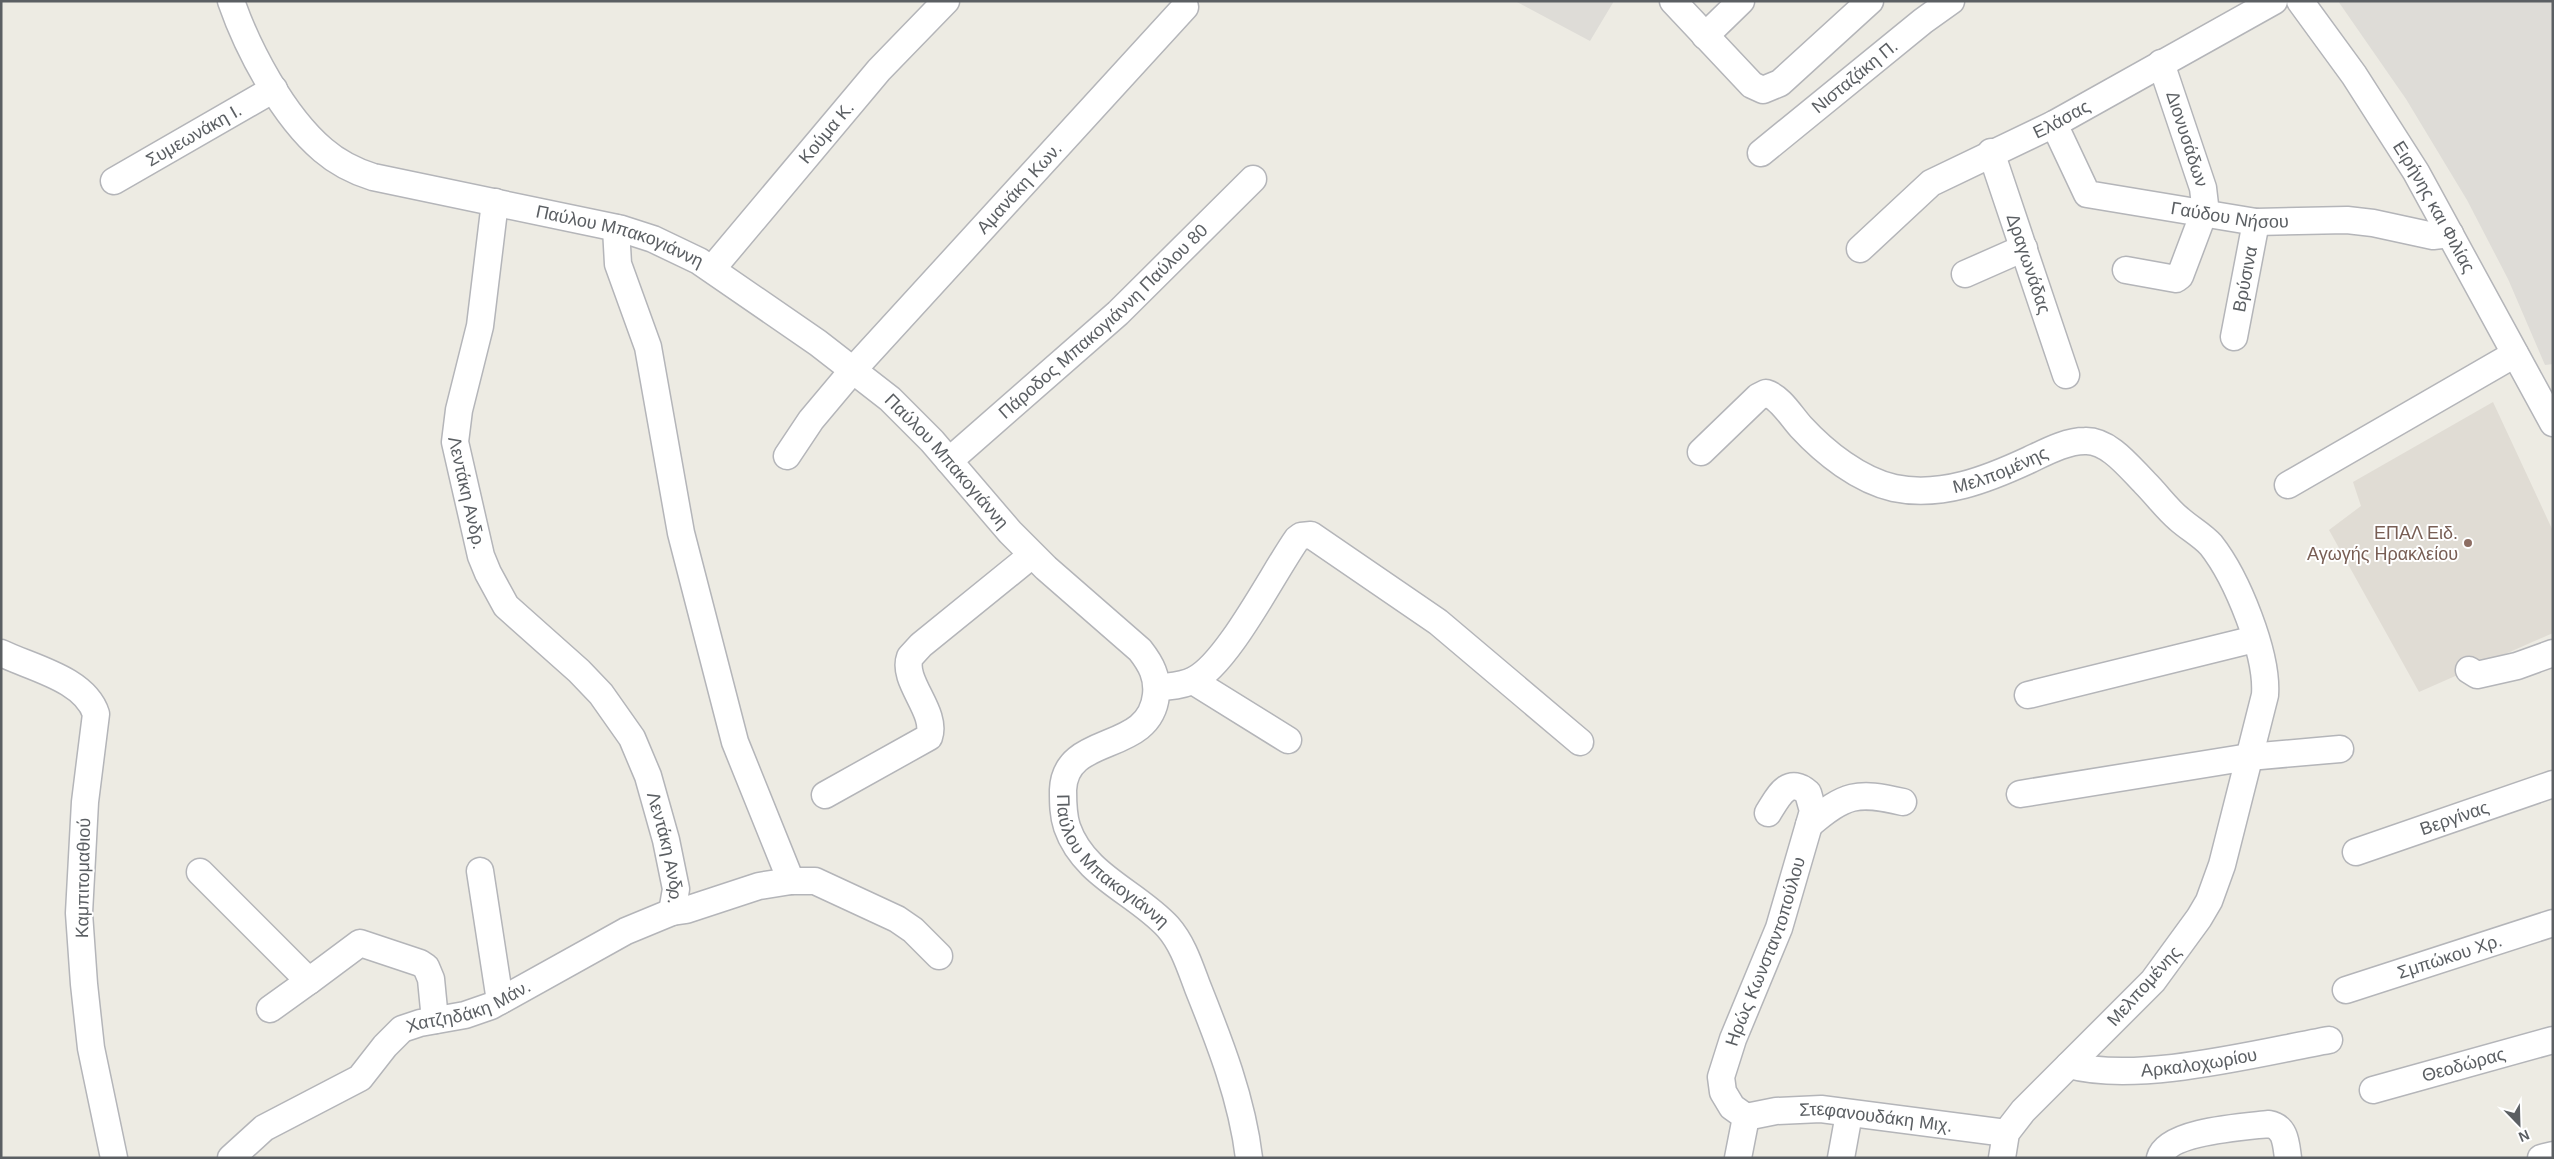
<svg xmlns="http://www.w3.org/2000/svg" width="2554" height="1159" font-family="Arial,sans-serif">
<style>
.industrial{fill:#dedcd7}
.education{fill:#e0dcd4}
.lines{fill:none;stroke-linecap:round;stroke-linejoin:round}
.minor-casing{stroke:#b4b5b9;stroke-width:29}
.minor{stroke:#fff;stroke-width:26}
.education-dot{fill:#8d6e63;stroke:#fff;stroke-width:2}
.labels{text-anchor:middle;stroke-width:4;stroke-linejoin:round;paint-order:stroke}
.street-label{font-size:18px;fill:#5b5f63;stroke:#fff}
.education-label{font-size:18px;fill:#785e54;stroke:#fff;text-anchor:end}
</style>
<rect width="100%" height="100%" fill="#edebe3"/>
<!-- industrial -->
<path class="industrial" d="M1515,1H1614L1590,41Z
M2338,1H2553V364L2545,365L2508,279L2467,200L2406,99Z"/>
<!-- education -->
<path class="education" d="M2493,402L2553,531V633L2419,692L2329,530L2361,506L2353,482Z"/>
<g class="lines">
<!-- minor casing -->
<g class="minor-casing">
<g id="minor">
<path id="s1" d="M231,1C248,50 283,116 323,150C338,163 354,171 373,177L622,229L653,239L699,261L818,343L890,399L932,441L1010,532L1046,568L1140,650C1151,664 1158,677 1156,695C1150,755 1065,732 1063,790C1063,803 1063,815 1067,827C1084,876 1136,892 1168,927C1183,944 1190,967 1198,988C1220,1043 1242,1099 1249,1158"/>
<path d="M1673,1L1752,85L1763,90L1780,83L1870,1"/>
<path id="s2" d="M2300,1L2354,75L2416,172L2553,423"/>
<path d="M1705,36L1741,1"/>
<path id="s3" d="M2054,124L2087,194L2256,222L2347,220L2373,223L2433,236L2450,234"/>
<path id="s4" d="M1991,152L2066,375"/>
<path id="s5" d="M1761,153L1923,21L1951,1"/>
<path id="s6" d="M114,181L274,89"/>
<path id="s7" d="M495,202L480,326L459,410L455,442L481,556L488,573L506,606L579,671L601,694L632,738L648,776L666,840L676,889L672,912L686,910L759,886L791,881H815L897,919L913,930L939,956"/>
<path d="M616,228L618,264L648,347L681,533L735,742L791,881"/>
<path id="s8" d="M1860,249L1931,183L2054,124L2274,1"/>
<path id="s9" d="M712,269L879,70L946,1"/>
<path d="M2126,270L2176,279L2180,276L2203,215L2205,205L2203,188L2161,63"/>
<path d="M1965,274L2024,248"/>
<path id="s10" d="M2234,337L2256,222"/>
<path id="s11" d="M1701,452L1758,397L1766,393C1780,397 1791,416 1801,427C1825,453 1859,480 1894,488C1941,498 1988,479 2029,460C2046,452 2066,441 2085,441C2109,440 2130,468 2145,483C2157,495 2167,509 2179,519C2189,528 2202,535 2211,545C2237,578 2268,654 2265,695L2222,865L2209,901L2199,918L2153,981L2023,1111L2006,1133L2002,1158"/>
<path id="s12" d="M787,456L811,420L853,370L1185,7"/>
<path id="s13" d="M949,461L1118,313L1253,179"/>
<path d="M2288,485L2515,354"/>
<path d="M1,653C32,668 85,679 96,714L85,802L79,913L84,984L91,1048L114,1158"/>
<path d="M2469,670L2477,675L2517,666L2553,653"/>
<path d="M1193,681L1288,740"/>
<path d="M1157,688C1169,686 1183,686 1194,680C1228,663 1273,573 1297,539L1301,536L1311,535L1438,622L1580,742"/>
<path d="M2028,695L2255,639"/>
<path d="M2020,794L2249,757L2340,749"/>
<path d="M825,795L929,737C938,712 901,681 910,657L921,645L1032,555"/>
<path d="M1809,825C1845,794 1857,791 1903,802"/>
<path id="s14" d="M2356,852L2553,784"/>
<path d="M480,871L500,1001"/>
<path d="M200,872L309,981L360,943L420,963L426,967L431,979L435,1020"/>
<path id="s15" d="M2346,990L2553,923"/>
<path d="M270,1009L309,981"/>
<path id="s16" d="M2069,1065C2139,1084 2257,1053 2329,1040"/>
<path id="s17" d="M2373,1090L2553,1040"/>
<path id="s18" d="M1746,1117L1776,1111L1821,1109L2006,1133"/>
<path id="s19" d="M231,1158L264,1128L360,1078L385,1046L402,1029L420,1023L465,1015L491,1006L626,931L672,912"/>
<path id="s20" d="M1738,1158L1746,1117L1732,1107L1723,1092L1721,1077L1733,1039L1779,928L1813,811L1808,793C1788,775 1778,797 1768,813"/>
<path d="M1841,1158L1849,1114"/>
<path d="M2160,1158C2167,1131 2244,1127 2269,1124C2286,1127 2286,1144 2288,1158"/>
<path d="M2541,1158L2553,1155"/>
</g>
</g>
<!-- minor -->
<use href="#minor" class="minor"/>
</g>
<!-- markers -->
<circle class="education-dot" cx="2468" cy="543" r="5"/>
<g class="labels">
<!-- street labels -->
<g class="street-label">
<text dy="6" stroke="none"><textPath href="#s5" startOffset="121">Νισταζάκη Π.</textPath></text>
<text dy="6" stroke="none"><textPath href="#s8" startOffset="242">Ελάσας</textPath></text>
<text dy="6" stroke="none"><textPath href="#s9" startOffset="178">Κούμα Κ.</textPath></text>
<text dy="6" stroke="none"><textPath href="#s6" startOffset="92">Συμεωνάκη Ι.</textPath></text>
<text transform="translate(2187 139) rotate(72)" y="6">Διονυσάδων</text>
<text dy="6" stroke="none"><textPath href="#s12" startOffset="355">Αμανάκη Κων.</textPath></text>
<text dy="6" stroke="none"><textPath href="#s2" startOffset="246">Ειρήνης και Φιλίας</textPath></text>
<text dy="6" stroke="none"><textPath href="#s3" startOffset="222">Γαύδου Νήσου</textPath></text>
<text dy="6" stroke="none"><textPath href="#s1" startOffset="488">Παύλου Μπακογιάννη</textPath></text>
<text dy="6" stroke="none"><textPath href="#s4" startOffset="118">Δραγωνάδας</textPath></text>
<text dy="6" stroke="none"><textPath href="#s10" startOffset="59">Βρύσινα</textPath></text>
<text dy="6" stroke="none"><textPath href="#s13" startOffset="208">Πάροδος Μπακογιάννη Παύλου 80</textPath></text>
<text dy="6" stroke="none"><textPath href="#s1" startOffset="892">Παύλου Μπακογιάννη</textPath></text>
<text dy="6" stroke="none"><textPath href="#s11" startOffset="360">Μελπομένης</textPath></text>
<text dy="6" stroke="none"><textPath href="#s7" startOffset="296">Λεντάκη Ανδρ.</textPath></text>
<text dy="6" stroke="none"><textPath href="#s14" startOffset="104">Βεργίνας</textPath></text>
<text dy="6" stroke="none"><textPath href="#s7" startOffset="716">Λεντάκη Ανδρ.</textPath></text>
<text dy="6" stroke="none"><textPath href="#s1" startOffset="1445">Παύλου Μπακογιάννη</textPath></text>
<text transform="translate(83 878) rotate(-89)" y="6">Καμπιτομαθιού</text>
<text dy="6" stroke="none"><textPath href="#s20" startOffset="225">Ηρώς Κωνσταντοπούλου</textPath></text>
<text dy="6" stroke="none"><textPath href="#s15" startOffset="109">Σμπώκου Χρ.</textPath></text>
<text transform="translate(2144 986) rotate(-48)" y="6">Μελπομένης</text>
<text dy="6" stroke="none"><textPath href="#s19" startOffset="288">Χατζηδάκη Μάν.</textPath></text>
<text dy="6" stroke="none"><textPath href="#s16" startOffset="131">Αρκαλοχωρίου</textPath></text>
<text dy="6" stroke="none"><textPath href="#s17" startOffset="94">Θεοδώρας</textPath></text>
<text dy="6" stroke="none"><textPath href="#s18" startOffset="131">Στεφανουδάκη Μιχ.</textPath></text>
</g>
<!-- education labels -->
<g class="education-label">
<text x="2458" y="539">ΕΠΑΛ Ειδ.<tspan x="2458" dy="21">Αγωγής Ηρακλείου</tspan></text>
</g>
</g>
<!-- border -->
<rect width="2554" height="1159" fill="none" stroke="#5b5f63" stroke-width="5"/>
<!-- north arrow -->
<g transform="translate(2519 1124) rotate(157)" stroke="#ffffff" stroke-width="4" paint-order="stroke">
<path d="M0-4L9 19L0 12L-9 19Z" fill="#5b5f63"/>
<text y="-8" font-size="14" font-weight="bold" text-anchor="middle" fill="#5b5f63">N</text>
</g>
</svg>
